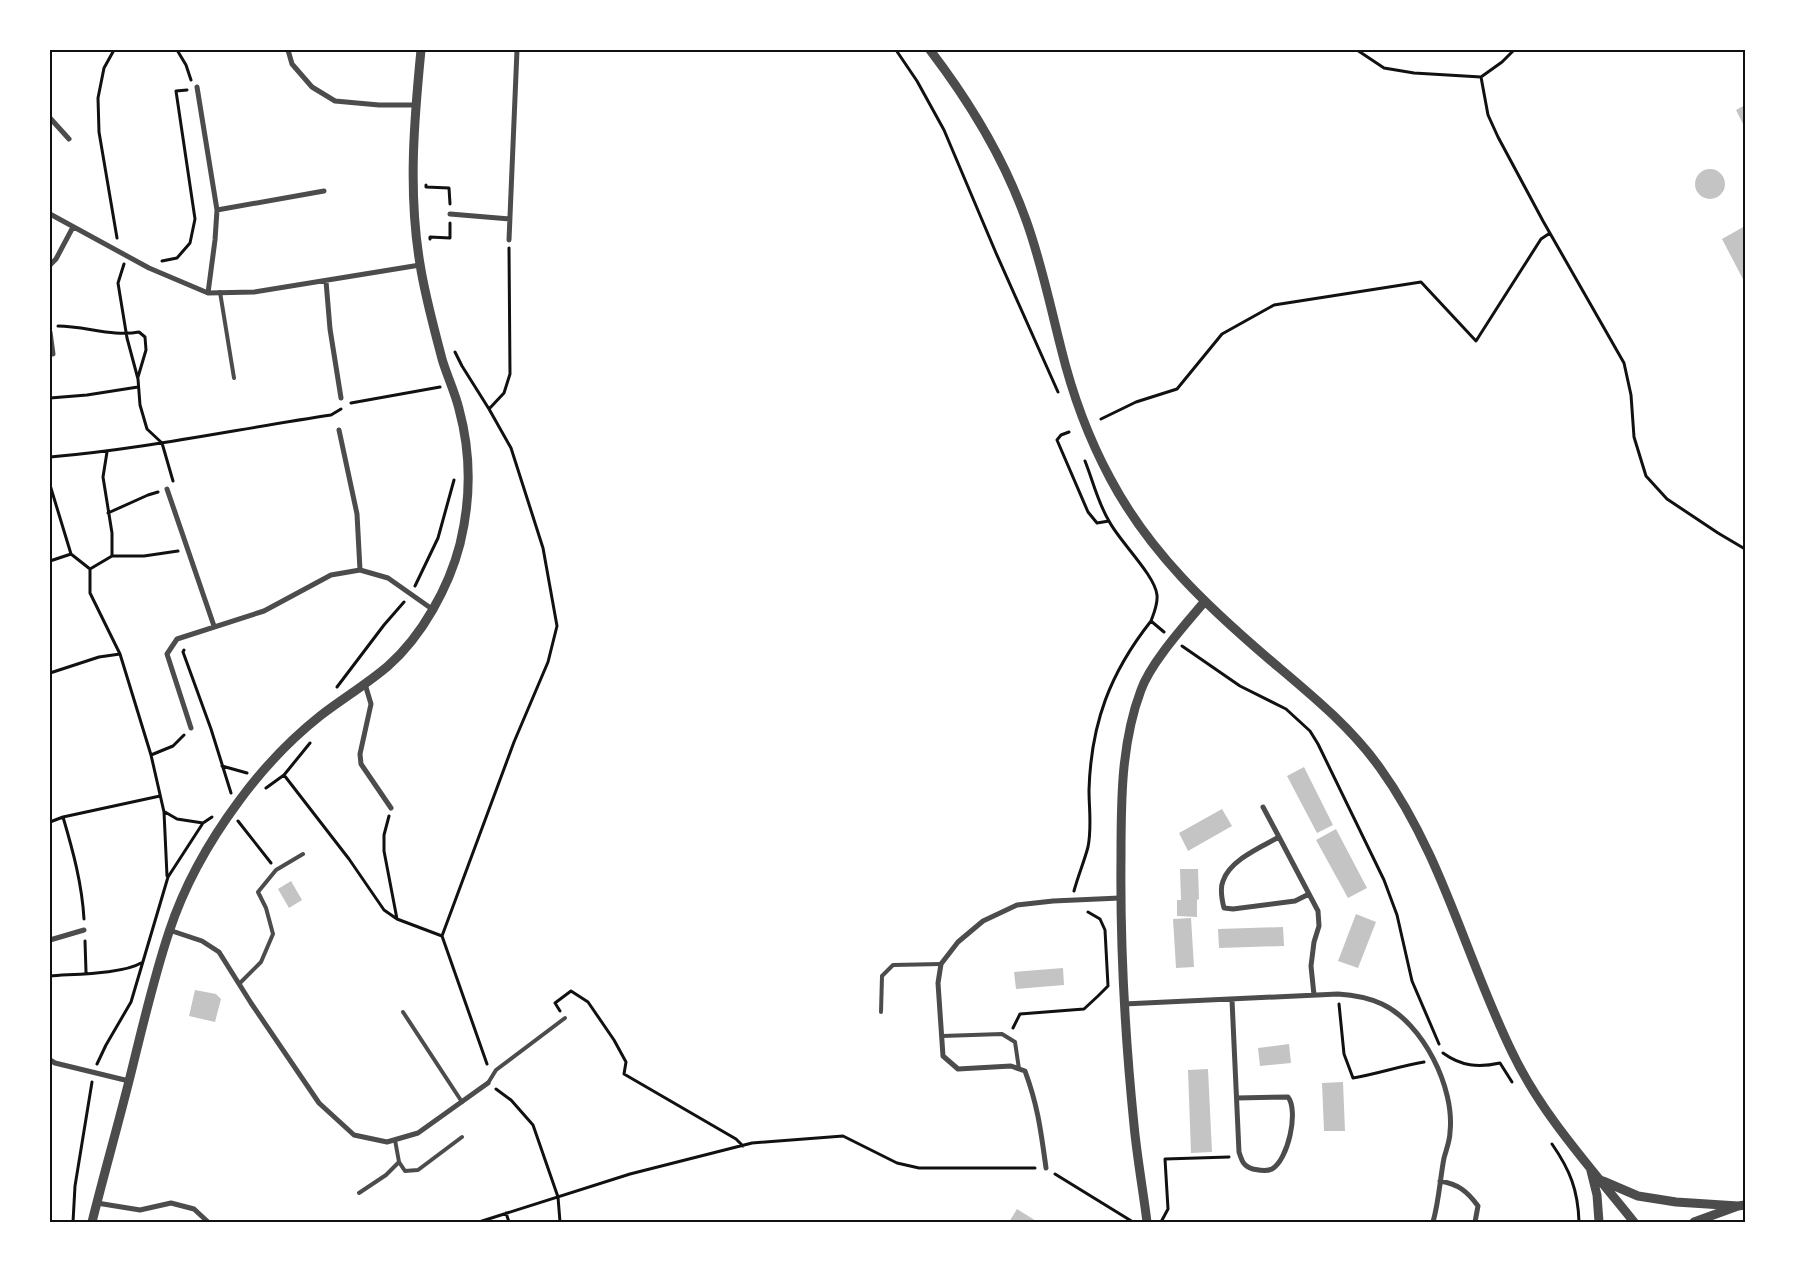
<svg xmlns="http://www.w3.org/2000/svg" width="1795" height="1272" font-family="Montserrat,sans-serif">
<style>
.building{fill:#c4c4c4}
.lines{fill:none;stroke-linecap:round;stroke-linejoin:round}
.path{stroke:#111;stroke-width:3}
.service{stroke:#4c4c4c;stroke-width:4}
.minor{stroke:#4c4c4c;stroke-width:5}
.tertiary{stroke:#4c4c4c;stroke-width:9}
.neatline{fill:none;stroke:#111;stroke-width:2}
</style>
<rect width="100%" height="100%" fill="#fff"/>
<!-- building -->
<path class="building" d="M1745,105V128L1736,110Z
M1695 184a15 15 0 1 1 30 0a15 15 0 1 1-30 0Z
M1745,226V283L1722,239Z
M1304,767L1333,825L1317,833L1287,776Z
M1222,809L1232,826L1188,851L1179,833Z
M1336,829L1367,888L1348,898L1316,840Z
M1180,869H1198L1199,899L1197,900V917L1177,916V900H1181Z
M291,881L302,900L289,908L278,889Z
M1356,914L1376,922L1358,968L1338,961Z
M1191,918L1194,967L1176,968L1173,919Z
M1283,927L1284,946L1219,948L1218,929Z
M1063,968L1064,985L1016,989L1014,972Z
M195,990L216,994L221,999L215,1022L189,1016Z
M1289,1044L1291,1063L1260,1066L1258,1048Z
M1208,1069L1212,1152L1191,1153L1188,1070Z
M1343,1082L1345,1131H1324L1322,1083Z
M1017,1209L1033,1219L1038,1222H1009Z"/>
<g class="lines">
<!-- path -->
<path class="path" d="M114,50L104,68L98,98L99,132L117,238
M177,50L186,65L191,80
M896,50L917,81L944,130L996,253L1058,392
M1357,50L1384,68L1414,73L1481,77L1502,62L1514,50
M1481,77L1488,115L1498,137L1543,221L1624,363L1631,395L1634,437L1646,476L1667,499L1718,533L1745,549
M426,185V187L449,188L450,204
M430,239V237L450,238V223
M162,261L177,258L190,243L195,219L176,91L187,90
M124,264L118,283L127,338L138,379L140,405L147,429L162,443L173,481
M58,326C85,326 113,337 139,332L145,337L146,350L138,377
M455,352L462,366L489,409L504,393L510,374L509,248
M50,398L87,395L138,387
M351,403L440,387
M1101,419L1136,402L1177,389L1222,334L1274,305L1421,282L1476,341L1541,239L1550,233
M1069,432L1061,435L1057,440L1088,512L1097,523L1109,521
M107,452L103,477L112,533V556
M50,457C144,449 237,429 331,415L341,409
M1085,461C1093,481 1098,503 1109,521C1119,541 1155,575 1157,595C1158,604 1154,613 1151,621
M50,485L71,554L90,569
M108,513L148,495L158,492
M50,561L71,554
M415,586L438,538L454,480
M1182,646L1240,686L1286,709L1310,731L1318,744L1384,880L1397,915L1412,981L1439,1044
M184,650L183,652L211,729L231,793
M120,654L90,593V569L112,556H144L178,551
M50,673L99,657L120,654L151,755L164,812L167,876
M337,687L384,625L404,602
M151,755L173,746L184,735
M222,766L247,773
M284,775L349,859L384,910L397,919
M266,788L284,775L310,743
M165,812L177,819L203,823
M389,816L384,835V851L397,919L442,936L487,1064
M63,817C73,851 82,884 84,919
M238,821L271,863
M50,822L63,817L160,796
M1074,891C1078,876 1084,862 1088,847C1092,827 1089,809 1089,790C1091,723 1110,673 1151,621L1164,632
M442,936L514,742L548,662L557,626L543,548L511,448L489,409
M85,941L86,972
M50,976C73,974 123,974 141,963
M1339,1004L1344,1054L1353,1078C1377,1074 1400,1066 1424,1062
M560,1011L555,1003L571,991L588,1002L614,1040L626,1062L624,1074L736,1139L743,1146
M1013,1028L1020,1014L1084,1009L1098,996L1108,986L1105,930L1100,919L1088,912
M1443,1053C1461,1066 1478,1068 1500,1063L1512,1082
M97,1064L106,1045L131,1002L168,877L203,823L212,817
M496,1089L511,1100L533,1125L558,1197L560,1222
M1552,1144C1570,1170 1578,1190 1579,1222
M1055,1174L1133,1222
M506,1213L509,1222
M73,1222L75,1186L92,1082
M479,1222L630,1174L752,1143L843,1136L897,1163L919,1168H1035
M1161,1222L1168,1209L1165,1159L1229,1157"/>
<!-- service -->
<path class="service" d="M220,292L234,378
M239,984L261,962L273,934L266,908L258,892L276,870L303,854
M403,1012L462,1102
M881,1012L882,976L893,965L941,964
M942,1036L1002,1034L1015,1042L1019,1069
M488,1083L496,1070L565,1018
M395,1140L399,1162L405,1171L418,1170L462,1137
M359,1193L386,1175L399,1162"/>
<!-- minor -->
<path class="minor" d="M288,50L292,64L312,87L335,101L379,105H416
M197,87L217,210L215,240L208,293
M50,118L69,139
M217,210L324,191
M50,214L149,268L208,293L254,292L420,265
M450,214L510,219
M509,240L517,50
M50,265L56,259L73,227
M326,281L330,329L341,398
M50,332L53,354
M339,430L357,514L360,570
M167,489L214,626
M365,684L371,704L360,754L361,764L391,808
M191,728L167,654L177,639L264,611L331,575L360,570L388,578L432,609
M1263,807L1279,837
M1309,894L1295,901L1233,909L1224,908C1222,900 1220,888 1223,881C1230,860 1261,847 1279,837L1318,911L1319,926L1314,942L1311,966L1314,995
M169,930L202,941L219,952L251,1003L319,1103L354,1135L387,1142L418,1133L488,1083
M50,940L84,930
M1232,1000L1239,1152C1242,1161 1243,1166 1253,1169C1259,1170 1266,1172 1272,1169C1288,1160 1299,1111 1288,1097L1237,1098
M1124,1004L1338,994C1354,995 1367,997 1382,1004C1423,1023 1455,1088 1450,1132C1450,1141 1446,1150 1444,1158C1440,1179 1439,1201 1433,1222
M50,1060L55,1063L129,1081
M1046,1168C1041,1132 1038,1106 1025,1071L1011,1066L958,1069L943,1056L938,983L941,964L958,942L983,921L1017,905L1053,901L1120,898
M1440,1181C1458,1184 1467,1191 1478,1206L1475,1222
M97,1203L140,1210L171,1203L194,1209L208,1222"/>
<!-- tertiary -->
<path class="tertiary" d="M930,50C969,101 1004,158 1026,220C1041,261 1050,305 1061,348C1072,393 1088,437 1110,478C1149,552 1208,607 1270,660C1309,693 1350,726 1380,768C1442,854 1466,958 1512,1052C1542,1115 1591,1168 1634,1222
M1591,1171L1597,1195L1599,1222
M1603,1181L1638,1196L1676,1202L1738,1206
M92,1222C104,1174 118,1125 130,1077C142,1029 153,980 169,932C184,886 210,840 239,801C261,771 291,739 320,716C342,699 367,684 388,666C422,636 449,587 460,544C471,499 471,453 459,409C455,392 447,376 442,359C434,328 425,296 420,264C408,193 414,121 421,50
M1147,1222C1143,1190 1137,1157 1134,1125C1125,1036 1120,947 1121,857C1121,801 1121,743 1141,690C1151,662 1185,625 1205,601
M1694,1222L1738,1206L1745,1205"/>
</g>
<!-- border -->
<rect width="1795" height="1272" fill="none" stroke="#ffffff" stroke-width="102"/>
<rect x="51" y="51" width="1693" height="1170" class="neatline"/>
</svg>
